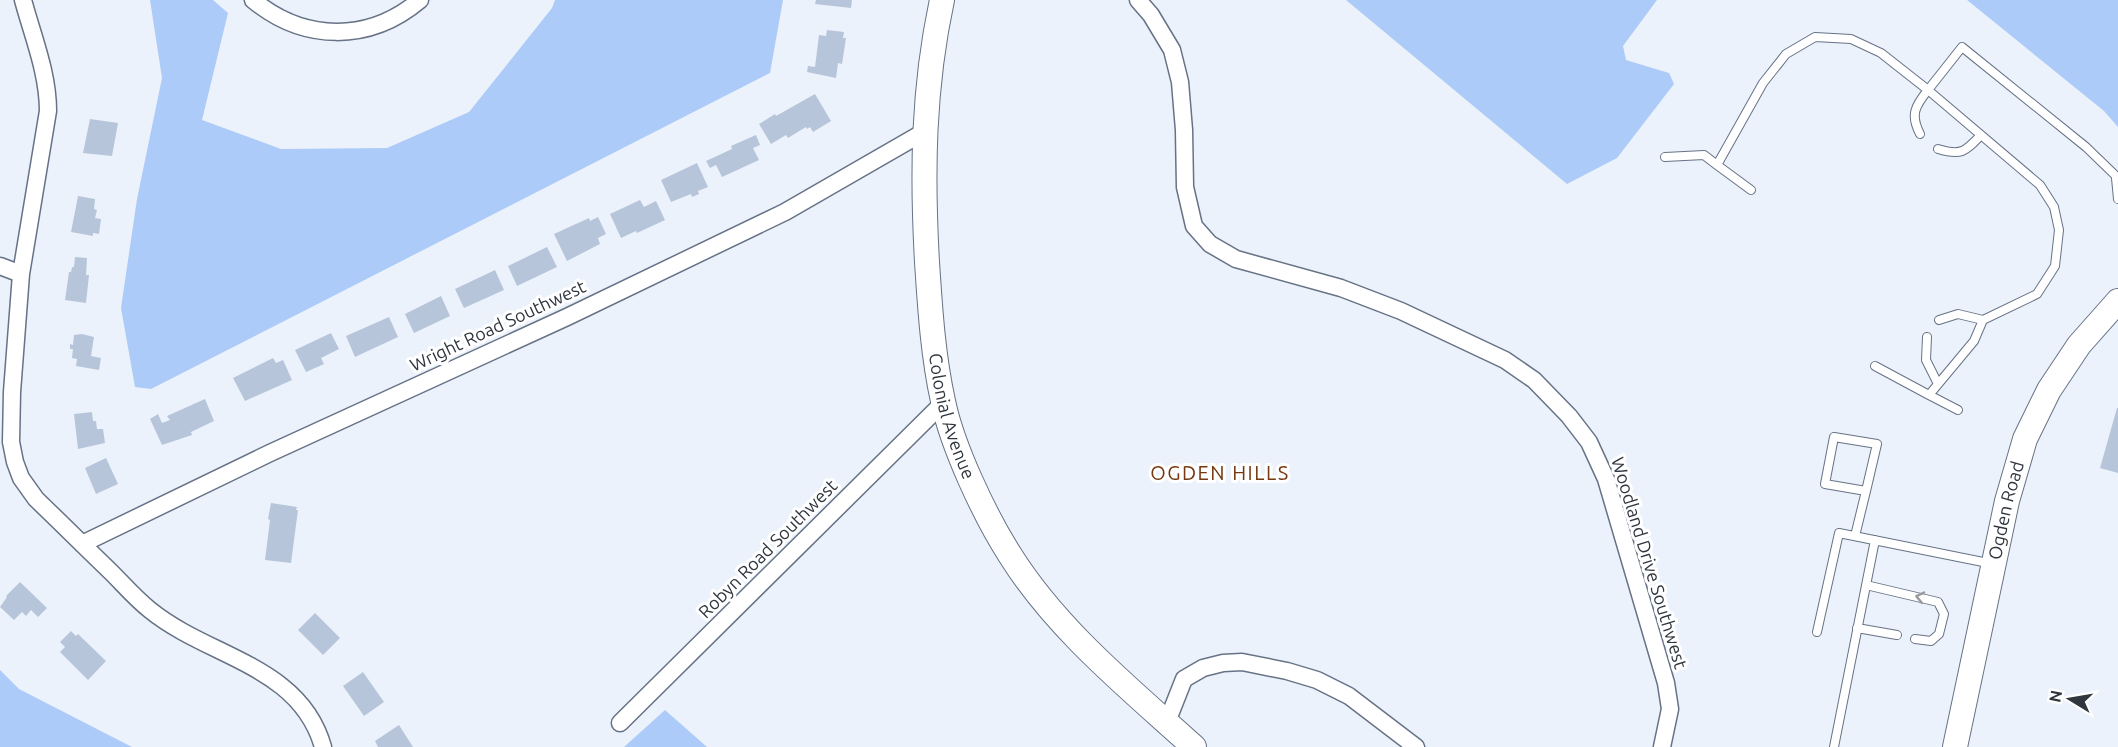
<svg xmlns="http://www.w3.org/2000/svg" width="2118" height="747" font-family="Ubuntu,sans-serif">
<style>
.green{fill:#adcbf8}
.building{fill:#b7c5da}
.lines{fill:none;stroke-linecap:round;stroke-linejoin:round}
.lane-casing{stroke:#667286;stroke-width:10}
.street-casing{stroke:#667286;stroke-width:19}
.secondary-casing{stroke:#667286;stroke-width:26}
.lane{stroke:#fff;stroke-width:8}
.street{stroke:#fff;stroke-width:16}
.secondary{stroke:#fff;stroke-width:24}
.oneway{stroke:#989a9e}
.labels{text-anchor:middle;stroke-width:6;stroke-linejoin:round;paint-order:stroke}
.street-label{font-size:18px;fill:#30363e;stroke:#fff}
.neighbourhood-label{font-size:20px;letter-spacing:1.5px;fill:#763811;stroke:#fff}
</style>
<rect width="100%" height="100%" fill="#ecf2fb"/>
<!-- green -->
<path class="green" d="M150,0H213L228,13L202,120L281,149L387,148L469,112L552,8L555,0H783L770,73L151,389L135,387L121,308L137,199L162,78Z
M1346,0H1657L1623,46L1626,60L1669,73L1674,84L1617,158L1567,184Z
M1967,0H2118V127L2104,111Z
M0,670L19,689L132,747H0Z
M665,710L707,747H624Z"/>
<!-- building -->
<path class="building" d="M816,0H852L851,8L815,4Z
M827,30L844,32L843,38H846L842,64L838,63L836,78L807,72L808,66L815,67L819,35L826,36Z
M815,94L831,121L813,132L810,127L807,129L806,127L788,138L786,135L771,144L759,124L775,114L776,116Z
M90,119L118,123L112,156L83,153Z
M756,135L760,145L753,148L759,160L722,177L716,165L710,168L706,161L732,149L731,146Z
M697,163L708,187L698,191L699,194L692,197L691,194L671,202L661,180Z
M78,196L95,199L94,209L97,210L95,218L101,219L99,234L93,233V236L71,232Z
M640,200L644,207L656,201L665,220L637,233L636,231L621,238L610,214Z
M598,217L606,234L598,238L600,244L567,261L554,234L589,218L590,221Z
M547,247L557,267L517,286L508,266Z
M75,257L87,258L86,275H89L86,303L65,300L69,272H71L72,267H74Z
M495,270L504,290L464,308L455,289Z
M441,296L450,316L414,333L405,314Z
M389,317L398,337L355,357L346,336Z
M331,333L339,349L321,358L324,364L306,372L295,350Z
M82,334L94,337L91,356L101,358L99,370L76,366L77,359L72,358L73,349H70V344L73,345L74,335Z
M273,358L276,363L283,360L292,380L245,401L233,378Z
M205,399L214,421L191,432L192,435L162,445L150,419L158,414L162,423L170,420L167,416Z
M2117,408H2118V473L2100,468Z
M92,412L93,421H96L97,429H103L105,443L78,449L74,414Z
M106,458L118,484L96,494L85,468Z
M271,503L297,507L296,510H298L291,563L265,560L270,520L268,519Z
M20,582L47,608L38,617L31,610L26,616L22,612L14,620L0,607L7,597L6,596Z
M315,613L340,638L323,655L298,630Z
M71,631L76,636L78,634L106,661L88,680L60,652L65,647L60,642Z
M363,672L384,702L364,716L343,686Z
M399,725L413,747H378L375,741Z"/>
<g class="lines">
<!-- lane casing -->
<g class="lane-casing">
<path id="lane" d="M1938,149C1961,156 1965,152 1981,135
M1665,157L1704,155L1717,165
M2116,178L2118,199
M1751,190L1717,165L1763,83L1786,54L1815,37L1851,39L1881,53L1928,90C1915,106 1910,115 1920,134
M1939,320L1958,314L1983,320
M1927,337L1926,360L1938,384
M1875,366L1929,395
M1958,410L1929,395L1974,341L1983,320L2037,294L2055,266L2059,230L2054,207L2040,185L1928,90L1962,47L2086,147L2118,178
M1855,536L1866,491L1825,484L1834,437L1877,444L1866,491
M1866,585L1938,602L1944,614L1939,634L1931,641L1915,639
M1857,628L1897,635
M1817,632L1839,533L1993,564
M1834,747L1875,540"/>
</g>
<!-- street casing -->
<g class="street-casing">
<path id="street" d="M23,0C33,37 48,73 48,111L21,274L12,392L11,442L15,462L21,478L36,499C61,523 86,548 111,572C124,585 136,599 150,610C209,658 300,665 323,747
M253,0C304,42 369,43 420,0
M1138,0L1151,15L1172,50L1180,82L1184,130L1185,187L1194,226L1210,244L1236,259L1341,288L1401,311L1505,360L1534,380L1569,416L1589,442L1606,479L1666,683L1670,709L1662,747
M0,266L21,274
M82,544L270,453L567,317L785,212L924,132
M1167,722L1184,679L1203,668L1223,663L1242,662L1287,671L1317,680L1349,696L1416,747
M620,723L943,403"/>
</g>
<!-- secondary casing -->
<g class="secondary-casing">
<g id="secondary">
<path id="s1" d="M942,0C923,88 922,172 927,262C930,308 933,356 943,401C952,446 985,516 1010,555C1057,630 1129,688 1194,747"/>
<path id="s2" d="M1955,747L2007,501L2025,439L2049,390L2079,345L2118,301"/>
</g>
</g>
<!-- lane -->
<use href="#lane" class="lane"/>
<!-- street -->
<use href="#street" class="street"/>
<!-- secondary -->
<use href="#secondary" class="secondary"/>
</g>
<!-- one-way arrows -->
<defs><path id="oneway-chevron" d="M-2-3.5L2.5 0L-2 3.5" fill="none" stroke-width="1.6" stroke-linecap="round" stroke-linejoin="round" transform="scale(1.5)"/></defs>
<use class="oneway" href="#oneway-chevron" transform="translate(1920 597) rotate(-167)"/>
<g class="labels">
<!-- street labels -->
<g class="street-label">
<text transform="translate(498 326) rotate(-25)" y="6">Wright Road Southwest</text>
<text dy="6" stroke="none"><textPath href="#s1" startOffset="420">Colonial Avenue</textPath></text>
<text dy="6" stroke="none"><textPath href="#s2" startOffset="242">Ogden Road</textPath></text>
<text transform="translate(768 549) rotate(-45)" y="6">Robyn Road Southwest</text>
<text transform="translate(1649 563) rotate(73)" y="6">Woodland Drive Southwest</text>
</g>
<!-- neighbourhood labels -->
<g class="neighbourhood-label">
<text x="1220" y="480">OGDEN HILLS</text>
</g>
</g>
<!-- north arrow -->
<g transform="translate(2070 699) rotate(281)" stroke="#ffffff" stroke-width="4.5" paint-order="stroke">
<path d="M0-4.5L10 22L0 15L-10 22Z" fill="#30363e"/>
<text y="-9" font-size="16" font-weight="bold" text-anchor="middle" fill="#30363e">N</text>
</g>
</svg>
